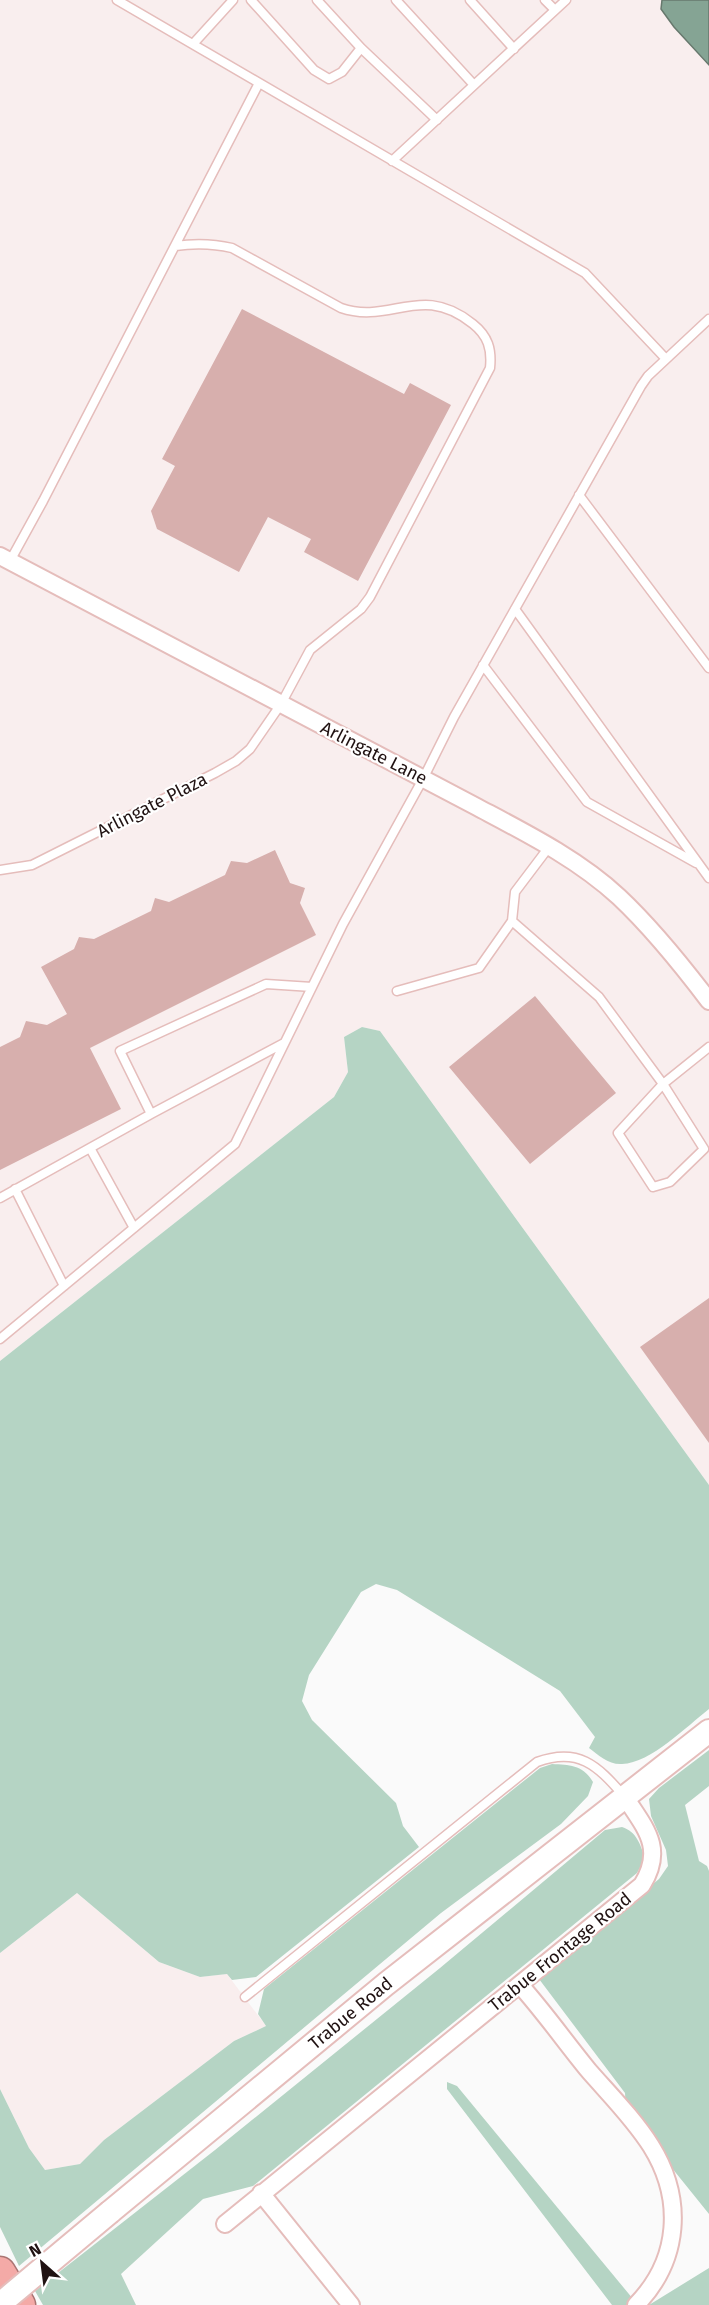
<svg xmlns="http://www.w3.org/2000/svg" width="709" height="2305" font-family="'Fira Sans',sans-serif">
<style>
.built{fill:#f9eeee}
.green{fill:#b5d4c4}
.water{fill:#85a494;stroke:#67786d;stroke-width:1.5}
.building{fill:#d7afad}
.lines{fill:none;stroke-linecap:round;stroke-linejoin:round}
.service-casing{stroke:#e5bdbb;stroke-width:11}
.minor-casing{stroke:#e5bdbb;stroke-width:20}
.secondary-casing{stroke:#e5bdbb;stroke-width:26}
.motorway-casing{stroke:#aa7573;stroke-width:33}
.service{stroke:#fff;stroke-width:8}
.minor{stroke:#fff;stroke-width:16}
.secondary{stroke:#fff;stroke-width:22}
.motorway{stroke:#f4aaa7;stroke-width:30}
.secondary-bridge-casing{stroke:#e5bdbb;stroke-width:26;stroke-linecap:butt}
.secondary-bridge{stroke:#fff;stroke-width:22}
.labels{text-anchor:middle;stroke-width:4.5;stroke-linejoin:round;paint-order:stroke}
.street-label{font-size:18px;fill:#201212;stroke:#fff}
</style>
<rect width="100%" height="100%" fill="#fafafa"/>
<!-- built -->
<path class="built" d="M0,0H709V1485L380,1031L362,1027L344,1037L348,1072L334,1097L0,1361Z
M77,1893L159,1962L200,1977L227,1974L266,2026L234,2041L104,2140L80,2164L45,2170L29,2148L0,2089V1953Z"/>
<!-- green -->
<path class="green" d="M362,1027L380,1031L709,1485V1709C687,1726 651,1763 622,1764C609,1765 598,1755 589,1748L595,1737L560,1691L397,1590L376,1584L361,1592L309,1675L302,1701L312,1720L396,1803L403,1826L419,1847L256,1977L232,1980L227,1974L200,1977L159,1962L77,1893L0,1953V1361L334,1097L348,1072L344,1037Z
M709,1750V1786L685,1805L699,1861L707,1866L709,1871V2214L626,2111L625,2093L539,1979L659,1879L668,1866L666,1850L651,1816L649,1799L659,1788Z
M552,1764C570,1765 583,1765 593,1782L588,1796L561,1824L441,1913L19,2266L0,2227V2089L29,2148L45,2170L80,2164L104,2140L234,2041L266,2026L258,2014L264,1989L540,1768Z
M622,1827C637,1832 640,1844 645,1858L637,1873L253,2186L203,2199L121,2274L136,2305H43L35,2291L215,2150L440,1968L605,1830Z
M447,2082L457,2086L638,2305H612L447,2089Z
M709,2268V2305H649Z"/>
<!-- water -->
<path class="water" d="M662,0H709V65L674,27L661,9Z"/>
<!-- building -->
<path class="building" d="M242,309L404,394L410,383L451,405L358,581L304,552L311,539L268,517L239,572L157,529L151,511L175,466L162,459Z
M275,850L290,883L305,888L300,903L316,935L90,1048L121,1109L0,1170V1047L20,1037L26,1021L47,1025L67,1014L41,967L74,949L79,937L94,939L151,911L155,898L169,902L225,875L231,861L247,863Z
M535,996L616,1093L530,1164L449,1067Z
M709,1298V1443L640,1347Z"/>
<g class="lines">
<!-- service casing -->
<g class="service-casing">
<path id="service" d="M117,0L585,273L666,359
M251,0L314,70L329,79L342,72L361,48L437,120
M317,0L361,48
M396,0L474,85
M470,0L514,49
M545,0L555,10
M193,44L233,0
M392,161L566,0
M579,495L709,668
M10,561L43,501L259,83
M515,609L709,878
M483,665L587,802L696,863
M0,870L32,865L215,773L236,761L250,749L281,704L310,650L361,609L370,597L490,368C492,349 488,336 473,324C421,282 391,325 341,308L232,248C211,243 195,243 175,246
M512,921L515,892L549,847
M397,991L479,968L512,921L599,997L663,1084L704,1149L670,1182L653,1187L618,1133L663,1084L709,1047
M151,1114L284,1043
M90,1148L134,1228
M15,1189L64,1286
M0,1198L151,1114L120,1051L266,984L312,987
M0,1339L235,1144L343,924L423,779L454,717L641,386L648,376L709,319
M245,1997L537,1762C578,1747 597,1765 623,1795"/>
</g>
<!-- minor casing -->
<g class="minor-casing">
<path id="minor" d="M0,556L477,807C526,833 578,859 619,897C653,929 681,964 709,1001
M520,1985C545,2013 566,2043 589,2071C610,2095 634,2119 651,2146C684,2199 680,2260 636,2305
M261,2193L351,2305
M225,2224L642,1885C665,1848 645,1828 625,1797"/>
</g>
<!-- secondary casing -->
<g class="secondary-casing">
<g id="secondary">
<path id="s1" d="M110,2212L386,1984L709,1731"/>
</g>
</g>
<!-- motorway casing -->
<g class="motorway-casing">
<path id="motorway" d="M0,2272L20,2305"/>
</g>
<!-- service -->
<use href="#service" class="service"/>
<!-- minor -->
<use href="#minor" class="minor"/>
<!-- secondary -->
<use href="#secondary" class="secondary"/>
<!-- motorway -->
<use href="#motorway" class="motorway"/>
<!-- secondary-bridge casing -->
<g class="secondary-bridge-casing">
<path id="secondary-bridge" d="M0,2304L110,2212"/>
</g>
<!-- secondary-bridge -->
<use href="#secondary-bridge" class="secondary-bridge"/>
</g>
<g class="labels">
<!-- street labels -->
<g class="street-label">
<text transform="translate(374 753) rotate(27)" y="6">Arlingate Lane</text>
<text transform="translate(152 805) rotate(-27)" y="6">Arlingate Plaza</text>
<text transform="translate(560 1952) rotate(-39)" y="6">Trabue Frontage Road</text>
<text dy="6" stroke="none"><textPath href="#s1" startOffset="312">Trabue Road</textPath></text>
</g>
</g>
<!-- north arrow -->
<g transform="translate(42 2263) rotate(332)" stroke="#ffffff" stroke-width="4.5" paint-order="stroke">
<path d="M0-4.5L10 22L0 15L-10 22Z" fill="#201212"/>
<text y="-9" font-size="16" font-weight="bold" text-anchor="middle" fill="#201212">N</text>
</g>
</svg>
